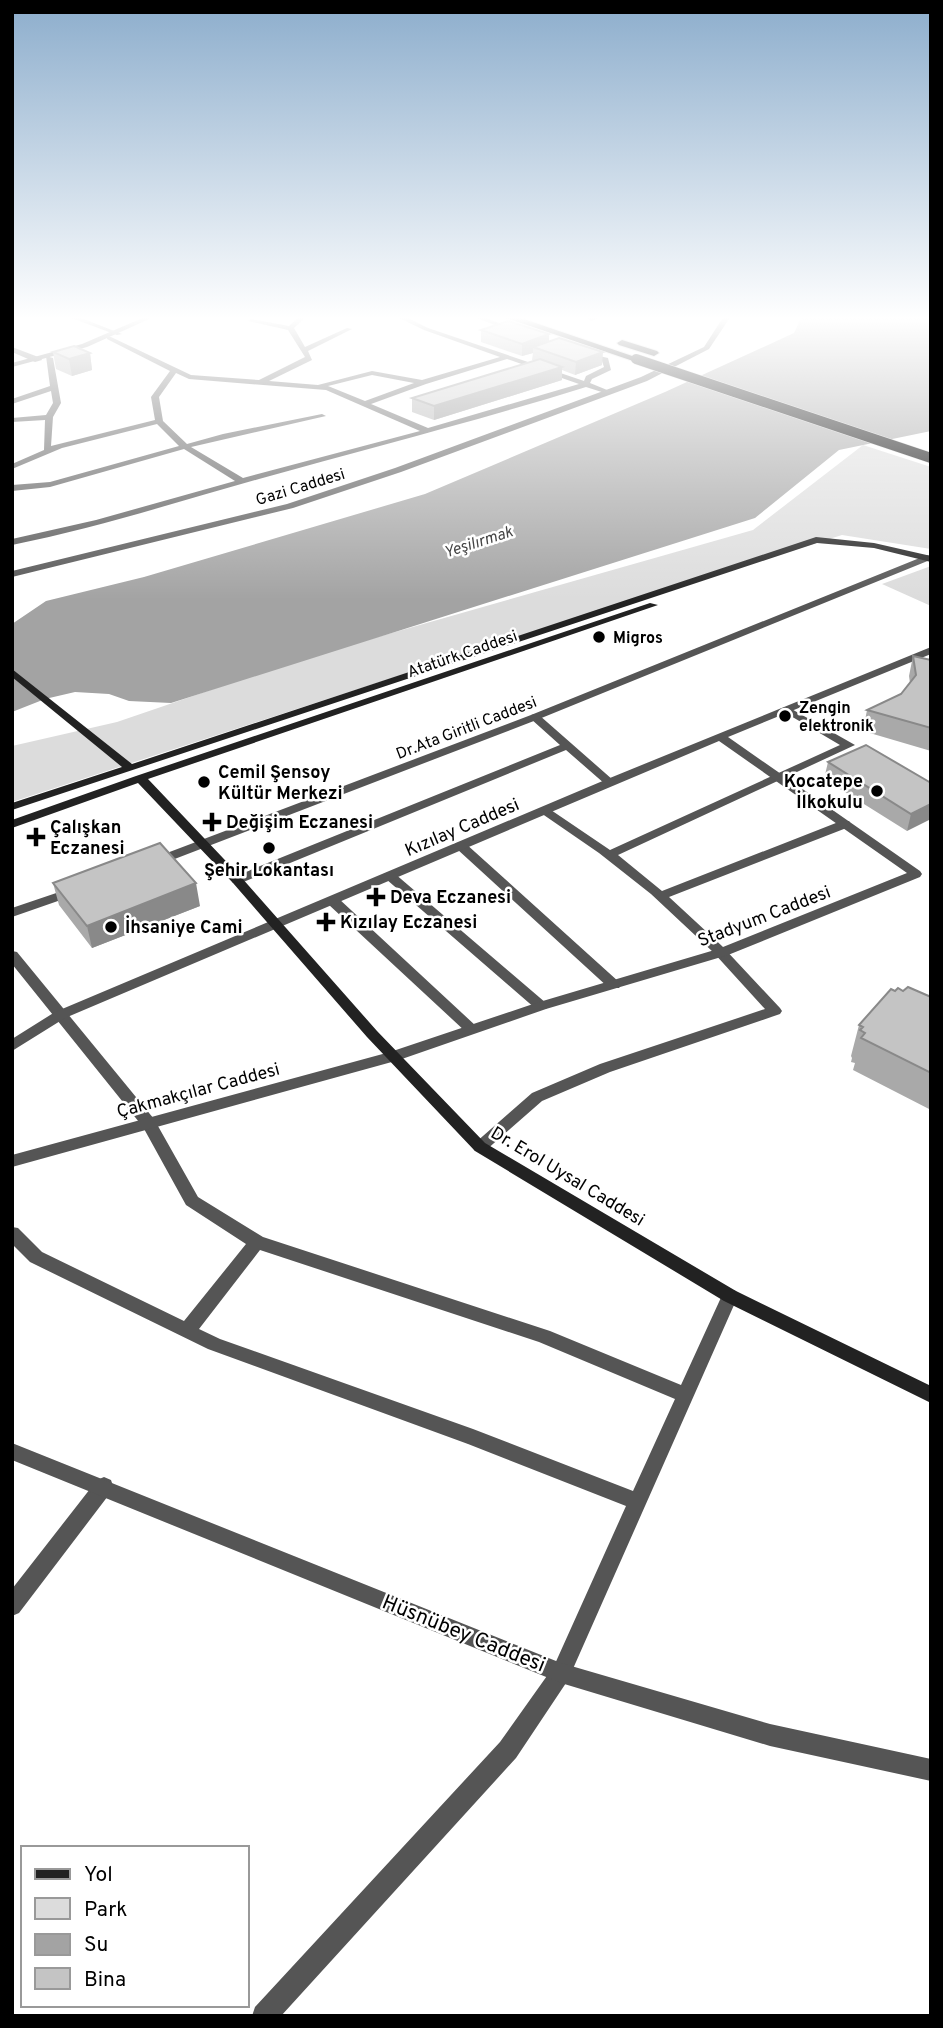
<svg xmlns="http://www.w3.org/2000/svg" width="943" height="2028" font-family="Overpass,sans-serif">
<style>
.green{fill:#dcdcdc}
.water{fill:#a3a3a3}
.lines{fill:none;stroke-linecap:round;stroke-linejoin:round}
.trunk-casing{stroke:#dbdbdb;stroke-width:2}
.minor{fill:#555;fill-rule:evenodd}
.tertiary{fill:#555;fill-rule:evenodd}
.secondary{fill:#222;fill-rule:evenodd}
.trunk{fill:#000;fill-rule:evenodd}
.trunk-bridge-casing{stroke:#dbdbdb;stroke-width:11;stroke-linecap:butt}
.trunk-bridge{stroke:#000;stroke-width:10}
.wall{fill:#a9a9a9}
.shaded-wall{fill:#898989}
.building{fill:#c4c4c4;stroke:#898989;stroke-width:2}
.poi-dot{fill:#000;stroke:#fff;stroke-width:2.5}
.labels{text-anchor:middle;stroke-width:5;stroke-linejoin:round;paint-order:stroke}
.far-street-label{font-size:16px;fill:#000;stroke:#fff}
.far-water-label{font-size:16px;font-style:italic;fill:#444;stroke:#fff}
.far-poi-label{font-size:16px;font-weight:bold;fill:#000;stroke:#fff;text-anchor:start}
.poi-label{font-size:18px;font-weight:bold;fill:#000;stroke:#fff;text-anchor:start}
.street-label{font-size:18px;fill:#000;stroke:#fff}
.near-street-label{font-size:21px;fill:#000;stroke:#fff}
</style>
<rect width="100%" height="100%" fill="#fff"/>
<!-- green -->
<path class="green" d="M863,445L931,467V549L842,535L536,631L12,802V746L117,722L304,658L753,530Z
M931,566V606L882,584Z"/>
<!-- water -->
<path class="water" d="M802,316H931V431L839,450L755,518L171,703L129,701L109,694L75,692L45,699L12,712V624L46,601L144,577L425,494L665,392L794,333Z"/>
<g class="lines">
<!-- trunk casing -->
<g class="trunk-casing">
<path id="trunk" d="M501,316H515L641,359L633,361Z
M622,340L657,351L659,353L654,356L619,345L617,343Z"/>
</g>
<!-- minor -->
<path class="minor" d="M66,316H76L122,334L117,335Z
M300,316H307L294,328L305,347L347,328L352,329L308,351L312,360L269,381L318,385L372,371L422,380L500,357L424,330L395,316H404L428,328L584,381L586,376L604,367L602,361L582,356V352L608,358L611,370L592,379L590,383L612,392L608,394L586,387C477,421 370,448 259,479C177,502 96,528 12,545V539L96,520L235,481L184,449L50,487L12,491V485L50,482L179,446L157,424L62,448L12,469V464L44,450L45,420L12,422V418L46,415L53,403L51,391L12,404V399L50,386L46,356L53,358L61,403L53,417L51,446L155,420L151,397L170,371L107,339V337H111L191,375L259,380L305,357L288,330L248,321L251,319L289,326ZM507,359L579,384L428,428L371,404L426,384ZM176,373L189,379L326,390L420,431L243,478L191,447L326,416L322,414L223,434L187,444L163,421L159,397ZM372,375L414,383L365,401L328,386Z
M471,316H481L519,331L514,332Z
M582,316H603L592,321Z
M12,347L41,358L42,360L35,362L12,352Z
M788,707L855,745L618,855L662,891L841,821H849L851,824L849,827L669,897L722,946L780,1008L782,1011L780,1014L610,1072L542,1101L485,1151H475L472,1147L475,1143L532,1093L600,1064L765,1009L713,952L651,894L599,853L538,811L540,808H548L610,850L840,745L784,712L783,710Z
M535,714L539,715L613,780V784H605L566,750L241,883H233L231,880L233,877L560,745L531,719V715Z
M461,842L465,843L619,982L621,985L619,988H609L457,849L455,846L457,843Z
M390,872L394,873L546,1003L548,1006L546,1009H536L386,879L384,876L386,873Z
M333,897L338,898L476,1026L478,1029L476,1032H466L328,904L327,901Z
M12,951L17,952L154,1119L198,1197L263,1237L550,1331L681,1385L724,1291L730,1289L736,1291L738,1296L568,1680L516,1758L281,2016H252L255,2007L500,1742L554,1666L626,1506L468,1444L208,1349L30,1262L12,1244V1227L18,1228L42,1252L184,1321L246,1244L186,1205L143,1127L12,964ZM260,1250L539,1342L675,1399L633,1491L473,1429L220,1339L199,1329Z
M104,1477L111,1480L113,1486L111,1492L19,1613L12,1616V1589L97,1480Z"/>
<!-- tertiary -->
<path class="tertiary" d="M147,316H156L87,347L12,367V363L82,344Z
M724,316H731L709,349L647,381L401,472L293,508L12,577V571L287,504L395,468L641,377L704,347Z
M927,555L930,556V560L539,719L159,865L155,866L149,862L151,859L531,715Z
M931,647V654L728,737L920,871L922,874L920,877L728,955L546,1009L399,1060L12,1167V1155L390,1052L536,1003L718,949L907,873L719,741L65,1018L12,1051V1039L55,1012L605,780Z
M74,887L78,888L80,891L78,894L12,917V908Z
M12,1443L561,1663L770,1724L931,1759V1781L770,1746L561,1683L12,1460Z"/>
<!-- secondary -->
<path class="secondary" d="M816,537L874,543L931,556V562L874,548L817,543L12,810V803L122,767L12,677V669L132,764Z
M650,603L658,605L148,779L241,877L377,1031L485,1143L736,1291L931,1386V1403L724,1301L475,1151L367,1037L233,883L138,783L12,828V820L136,776Z"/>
<!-- trunk -->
<use href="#trunk" class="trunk"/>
<!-- trunk-bridge casing -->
<g class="trunk-bridge-casing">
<path id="trunk-bridge" d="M636,359L931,458"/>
</g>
<!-- trunk-bridge -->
<use href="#trunk-bridge" class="trunk-bridge"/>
</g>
<!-- wall -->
<path class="wall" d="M481,330L549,341L602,365L575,375L562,370V380L434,420L412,412V398L535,361L532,360L533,353L522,356L481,342Z
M53,352L90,353L92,370L72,376L56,369Z
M913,656L931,660V751L863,731L867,710L901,694L910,683L909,676Z
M828,762L931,783L907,831L824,779Z
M53,883L200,906L92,948L59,905Z
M895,991H903L931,997V1110L853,1070L855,1063L851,1062L852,1058L851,1056L859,1025Z"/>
<!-- shaded-wall -->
<path class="shaded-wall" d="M549,334V347H533V353L522,356V344Z
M603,352L602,365L575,375L576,362Z
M90,353L92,370L72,376L69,359Z
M562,367V380L434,420V406Z
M931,804V819L907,831L911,814Z
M196,883L200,906L92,948L87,926Z"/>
<!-- building -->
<path class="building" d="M508,321L549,334L522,344L481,330Z
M559,338L603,352L576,362L533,347Z
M74,346L90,353L69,359L53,352Z
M540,359L562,367L434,406L412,398Z
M913,656L931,660V728L867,710L901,694L916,675Z
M866,745L931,783V804L911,814L828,762Z
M160,843L196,883L87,926L53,883Z
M908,987L931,997V1073L861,1038L865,1033L860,1030L863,1027L859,1025L891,989L895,991L898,988L903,991Z"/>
<!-- sky -->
<linearGradient id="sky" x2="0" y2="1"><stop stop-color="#8cadcc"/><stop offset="0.53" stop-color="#fff"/><stop offset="1" stop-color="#fff" stop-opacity="0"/></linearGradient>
<rect width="943" height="600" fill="url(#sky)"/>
<!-- markers -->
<g class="poi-dot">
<circle cx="599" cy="637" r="7"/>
<circle cx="785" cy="716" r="7"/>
<circle cx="204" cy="782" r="7"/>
<circle cx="877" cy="791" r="7"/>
<path d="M208.5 811.5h7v7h7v7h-7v7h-7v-7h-7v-7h7z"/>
<path d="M32.5 826.5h7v7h7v7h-7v7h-7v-7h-7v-7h7z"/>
<circle cx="269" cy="848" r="7"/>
<path d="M372.5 886.5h7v7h7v7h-7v7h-7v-7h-7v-7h7z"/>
<path d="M322.5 911.5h7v7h7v7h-7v7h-7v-7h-7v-7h7z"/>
<circle cx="111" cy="927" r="7"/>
</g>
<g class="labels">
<!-- far-street labels -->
<g class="far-street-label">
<text transform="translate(300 486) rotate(-17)" y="6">Gazi Caddesi</text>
<text transform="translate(462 653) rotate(-19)" y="6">Atatürk Caddesi</text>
<text transform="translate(466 727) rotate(-21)" y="6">Dr.Ata Giritli Caddesi</text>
</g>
<!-- far-water labels -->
<g class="far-water-label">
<text transform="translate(478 541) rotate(-18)" y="6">Yeşilırmak</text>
</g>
<!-- far-poi labels -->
<g class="far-poi-label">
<text x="613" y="643">Migros</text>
<text x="799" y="713">Zengin<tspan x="799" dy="18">elektronik</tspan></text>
</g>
<!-- poi labels -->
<g class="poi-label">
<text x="218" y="778">Cemil Şensoy<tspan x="218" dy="21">Kültür Merkezi</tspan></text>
<text x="863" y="787" text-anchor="end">Kocatepe<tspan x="863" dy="21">İlkokulu</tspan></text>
<text x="226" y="828">Değişim Eczanesi</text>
<text x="50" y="833">Çalışkan<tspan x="50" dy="21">Eczanesi</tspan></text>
<text x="269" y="876" text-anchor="middle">Şehir Lokantası</text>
<text x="390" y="903">Deva Eczanesi</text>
<text x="340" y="928">Kızılay Eczanesi</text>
<text x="125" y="933">İhsaniye Cami</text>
</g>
<!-- street labels -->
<g class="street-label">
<text transform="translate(462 827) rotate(-23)" y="6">Kızılay Caddesi</text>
<text transform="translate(764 916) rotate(-21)" y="6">Stadyum Caddesi</text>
<text transform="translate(198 1090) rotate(-15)" y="6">Çakmakçılar Caddesi</text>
<text transform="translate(568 1176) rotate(31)" y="6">Dr. Erol Uysal Caddesi</text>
</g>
<!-- near-street labels -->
<g class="near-street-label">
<text transform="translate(464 1633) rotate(22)" y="7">Hüsnübey Caddesi</text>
</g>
</g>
<!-- border -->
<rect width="943" height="2028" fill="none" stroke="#000000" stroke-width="28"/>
<!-- legend -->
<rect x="21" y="1846" width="228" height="161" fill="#ffffff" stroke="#999999" stroke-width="2"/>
<rect x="35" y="1869" width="35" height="10" fill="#222222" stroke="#999999" stroke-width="2"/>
<text x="84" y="1881" font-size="21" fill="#000000">Yol</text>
<rect x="35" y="1898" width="35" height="21" fill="#dcdcdc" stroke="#999999" stroke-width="2"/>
<text x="84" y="1916" font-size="21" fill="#000000">Park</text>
<rect x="35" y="1934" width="35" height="21" fill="#a3a3a3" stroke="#999999" stroke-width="2"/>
<text x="84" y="1951" font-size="21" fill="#000000">Su</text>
<rect x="35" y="1968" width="35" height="21" fill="#c4c4c4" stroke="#999999" stroke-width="2"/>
<text x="84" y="1986" font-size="21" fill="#000000">Bina</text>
</svg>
